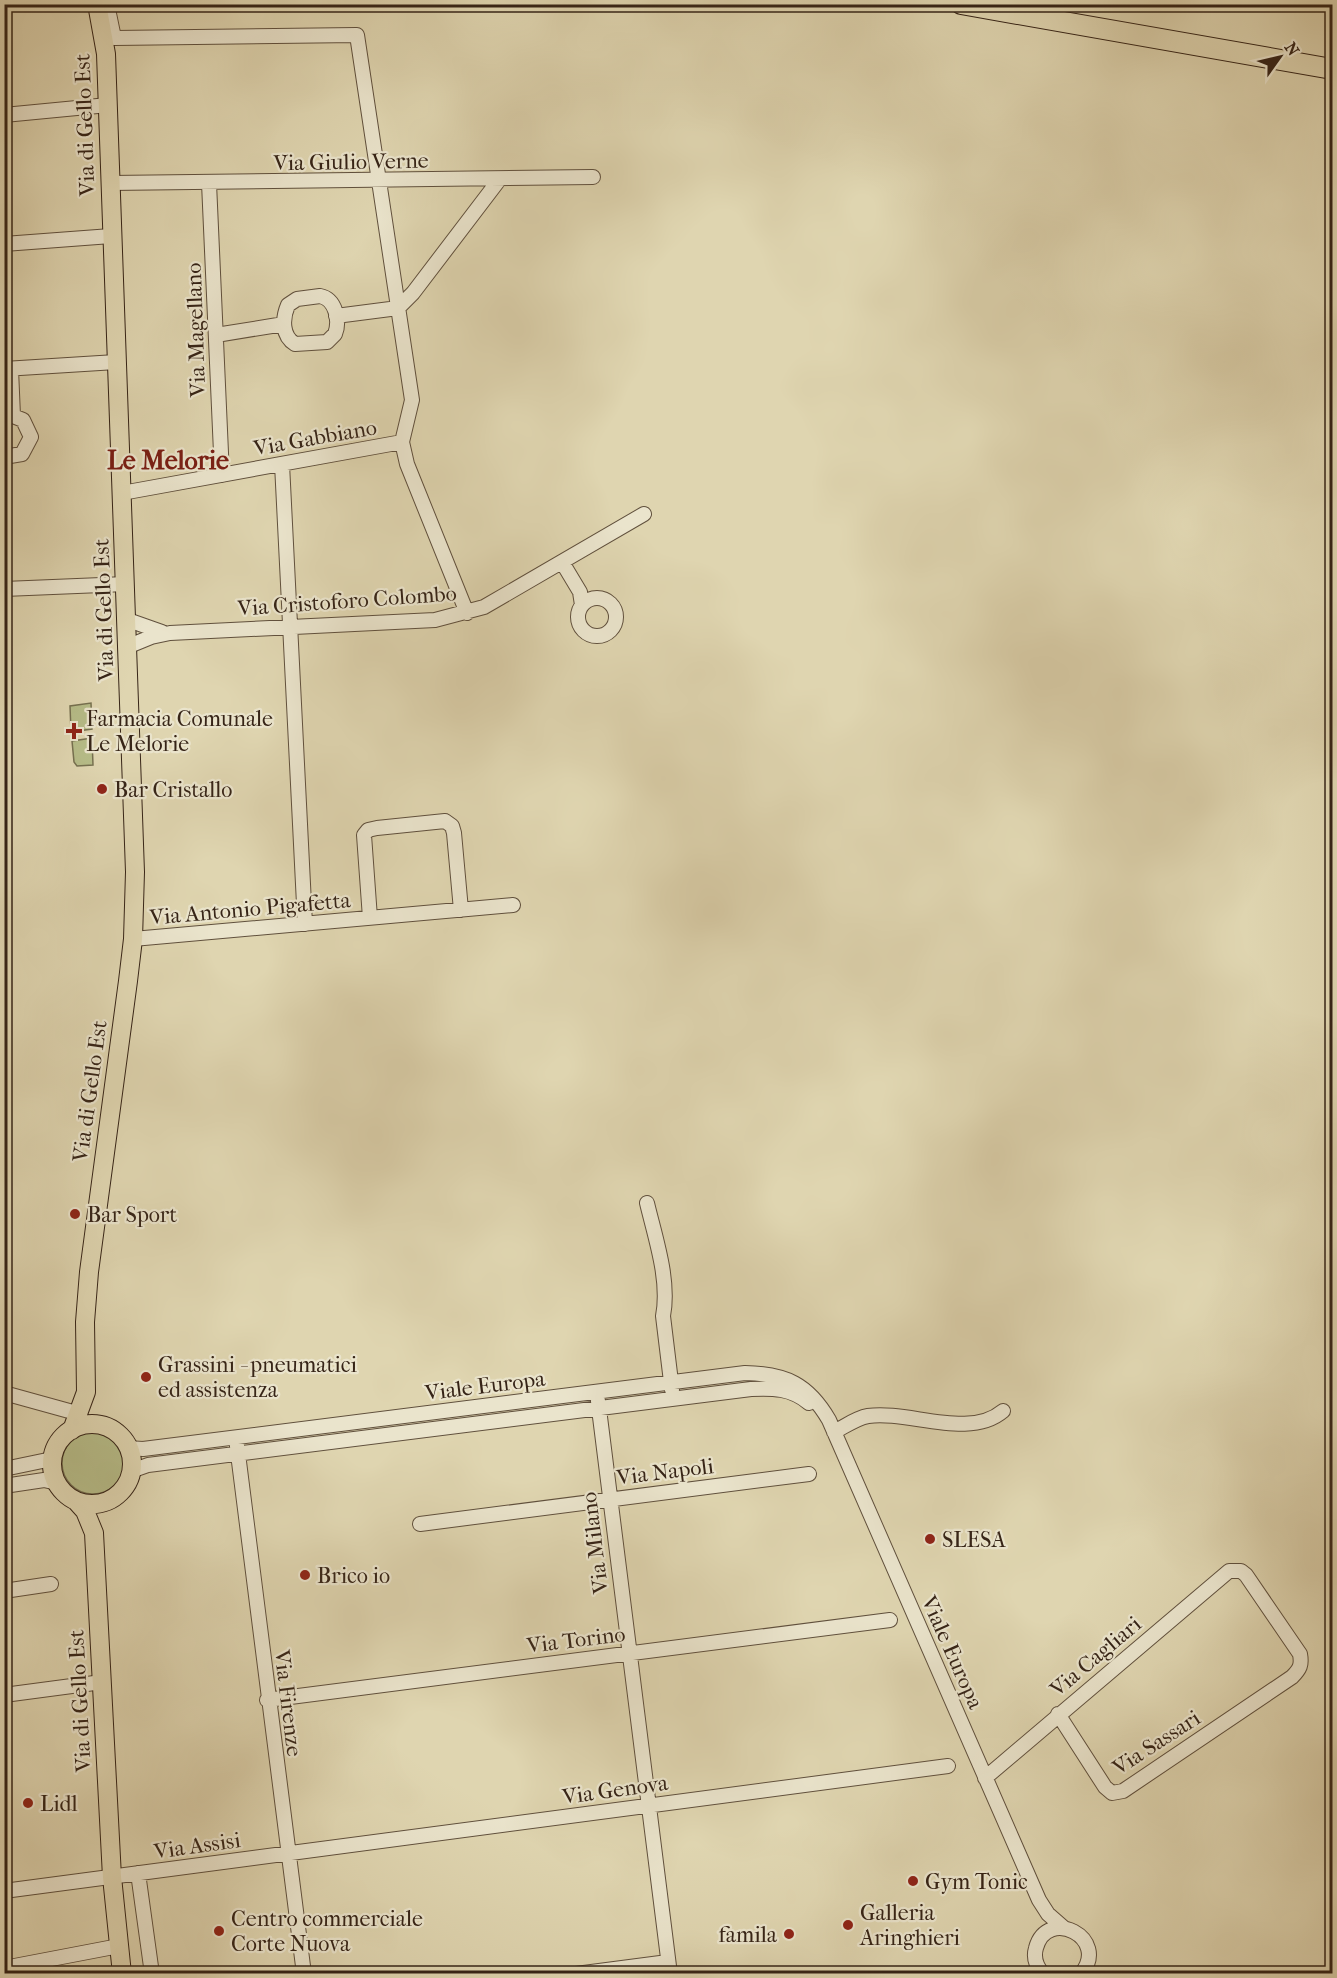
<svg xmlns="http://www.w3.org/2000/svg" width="1337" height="1978" font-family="'IM FELL French Canon',serif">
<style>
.green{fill:#b6bc88;stroke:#767050;stroke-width:1.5}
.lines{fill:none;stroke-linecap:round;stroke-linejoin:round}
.minor-casing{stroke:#60503d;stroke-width:16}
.major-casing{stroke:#362417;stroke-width:20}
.highway-casing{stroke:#362417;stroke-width:22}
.minor{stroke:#eae4cc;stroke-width:14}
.major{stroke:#dfd5b0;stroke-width:18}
.highway{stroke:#dfd5b0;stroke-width:20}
.poi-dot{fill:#8f2418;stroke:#eae4cc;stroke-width:2}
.labels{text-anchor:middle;stroke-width:4.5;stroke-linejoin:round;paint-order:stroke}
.street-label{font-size:22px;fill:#362417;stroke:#eae4cc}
.poi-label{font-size:22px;fill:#362417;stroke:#eae4cc;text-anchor:start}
.quarter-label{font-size:26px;font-weight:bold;fill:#7a1f14;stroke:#eae4cc}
</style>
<rect width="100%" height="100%" fill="#dfd5b0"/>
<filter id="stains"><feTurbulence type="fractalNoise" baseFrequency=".00333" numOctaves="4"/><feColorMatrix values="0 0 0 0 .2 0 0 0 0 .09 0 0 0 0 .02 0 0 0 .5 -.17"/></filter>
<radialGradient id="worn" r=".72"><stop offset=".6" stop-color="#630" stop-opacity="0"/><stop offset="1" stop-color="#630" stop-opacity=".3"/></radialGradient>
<!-- green -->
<path class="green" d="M91,703L92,729L71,732L70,706Z
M92,738L93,765L77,766L74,762L72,741Z
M62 1463a31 31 0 1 1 62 0a31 31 0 1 1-62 0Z"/>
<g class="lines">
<!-- minor casing -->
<g class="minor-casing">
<path id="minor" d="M107,4L114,38L357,35L412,400L402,442L407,464L467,613
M4,115L108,105
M110,183L593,177
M209,183L222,475
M4,244L111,236
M320,296C336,299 340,321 335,334L327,342L295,344C282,336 282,319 288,305L297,299Z
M336,316L398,308L413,293L499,180
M216,335L284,324
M4,369L116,362
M11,369L13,416
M4,417L13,416L23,420L31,437L22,454L4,457
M282,464L305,924
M122,493L402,442
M562,562L580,592L582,605
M4,589L126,584
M578 617a19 19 0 1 1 38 0a19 19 0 1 1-38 0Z
M128,620L162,632
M129,646L151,637L170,633L435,620L484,607L644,514
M370,918L364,835L368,830L377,828L445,821L452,826L454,833L461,910
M133,939L513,905
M647,1203C655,1237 670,1280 663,1316L672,1390
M4,1393L80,1414
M598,1401L670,1974
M834,1432C844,1427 856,1418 868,1416C908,1410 969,1440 1003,1411
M237,1446L304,1974
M127,1448L143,1449L745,1373C786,1374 808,1384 829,1420L1039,1900L1048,1914L1064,1928
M4,1469L52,1459
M131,1471L148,1465L751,1389C773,1388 791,1388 809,1403
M4,1486L44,1480L57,1483
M420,1524L809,1474
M4,1591L51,1584
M4,1695L102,1682
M267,1700L890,1620
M985,1778L1229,1571H1241L1246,1575L1300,1654C1302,1665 1300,1669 1292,1677L1123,1791L1112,1793L1105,1787L1058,1714
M138,1873L152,1974
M4,1891L948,1766
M4,1968L119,1946
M576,1974L668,1962
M1043,1974C1036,1966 1033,1958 1036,1948C1047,1906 1111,1938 1081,1974"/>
</g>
<!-- major casing -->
<g class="major-casing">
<path id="major" d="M52 1464a40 40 0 1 1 80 0a40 40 0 1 1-80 0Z
M72,1430L86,1392L85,1322L89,1272L128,981L133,939L135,872L106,54L97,4
M76,1501L85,1511L94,1533L112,1877L122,1974"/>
</g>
<!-- highway casing -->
<g class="highway-casing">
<path id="highway" d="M961,4L1332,69"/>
</g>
<!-- minor -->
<use href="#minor" class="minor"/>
<!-- major -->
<use href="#major" class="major"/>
<!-- highway -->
<use href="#highway" class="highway"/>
</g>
<!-- markers -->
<g class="poi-dot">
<path d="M71 722h6v6h6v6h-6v6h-6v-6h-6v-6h6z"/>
<circle cx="102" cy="789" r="6"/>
<circle cx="75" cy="1214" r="6"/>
<circle cx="146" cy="1377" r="6"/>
<circle cx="930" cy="1539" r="6"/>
<circle cx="305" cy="1575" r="6"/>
<circle cx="28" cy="1803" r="6"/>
<circle cx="913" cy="1881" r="6"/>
<circle cx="848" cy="1925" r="6"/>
<circle cx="219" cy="1931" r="6"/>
<circle cx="789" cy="1934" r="6"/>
</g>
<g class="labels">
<!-- street labels -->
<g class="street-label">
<text transform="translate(84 125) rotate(-92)" y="8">Via di Gello Est</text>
<text transform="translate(351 161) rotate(-1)" y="8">Via Giulio Verne</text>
<text transform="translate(195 330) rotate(-92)" y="8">Via Magellano</text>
<text transform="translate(315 437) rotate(-10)" y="8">Via Gabbiano</text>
<text transform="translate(347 600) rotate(-4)" y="8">Via Cristoforo Colombo</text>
<text transform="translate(103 610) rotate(-92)" y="8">Via di Gello Est</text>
<text transform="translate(250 908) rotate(-5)" y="8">Via Antonio Pigafetta</text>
<text transform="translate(89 1091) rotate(-82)" y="8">Via di Gello Est</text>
<text transform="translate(485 1385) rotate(-7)" y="8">Viale Europa</text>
<text transform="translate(665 1471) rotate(-7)" y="8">Via Napoli</text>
<text transform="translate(594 1543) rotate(-97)" y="8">Via Milano</text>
<text transform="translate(576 1639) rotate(-7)" y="8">Via Torino</text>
<text transform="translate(953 1652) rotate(66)" y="8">Viale Europa</text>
<text transform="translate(1095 1656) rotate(-40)" y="8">Via Cagliari</text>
<text transform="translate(79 1701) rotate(-93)" y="8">Via di Gello Est</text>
<text transform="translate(289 1703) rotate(83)" y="8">Via Firenze</text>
<text transform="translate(1156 1742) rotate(-33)" y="8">Via Sassari</text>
<text transform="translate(615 1789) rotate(-8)" y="8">Via Genova</text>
<text transform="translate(197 1845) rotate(-8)" y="8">Via Assisi</text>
</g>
<!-- poi labels -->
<g class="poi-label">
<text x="86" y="726">Farmacia Comunale<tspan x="86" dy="25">Le Melorie</tspan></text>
<text x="114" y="797">Bar Cristallo</text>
<text x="87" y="1222">Bar Sport</text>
<text x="158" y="1372">Grassini - pneumatici<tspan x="158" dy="25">ed assistenza</tspan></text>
<text x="942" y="1547">SLESA</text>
<text x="317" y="1583">Brico io</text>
<text x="40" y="1811">Lidl</text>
<text x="925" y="1889">Gym Tonic</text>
<text x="860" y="1920">Galleria<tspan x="860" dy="25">Aringhieri</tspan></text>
<text x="231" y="1926">Centro commerciale<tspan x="231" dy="25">Corte Nuova</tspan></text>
<text x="777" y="1942" text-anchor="end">famila</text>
</g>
<!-- quarter labels -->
<g class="quarter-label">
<text x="168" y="469">Le Melorie</text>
</g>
</g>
<!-- margin -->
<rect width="1337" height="1978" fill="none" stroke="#dfd5b0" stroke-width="24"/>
<rect x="6" y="6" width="1325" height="1966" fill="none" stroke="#362417" stroke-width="3"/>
<rect x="12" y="12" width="1313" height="1954" fill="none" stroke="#362417" stroke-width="1.5"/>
<!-- north arrow -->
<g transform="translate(1280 57) rotate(56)" stroke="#eae4cc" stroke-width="4.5" paint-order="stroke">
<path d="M0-4.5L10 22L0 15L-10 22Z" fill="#362417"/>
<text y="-9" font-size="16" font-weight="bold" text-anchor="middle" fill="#362417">N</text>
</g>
<rect width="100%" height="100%" filter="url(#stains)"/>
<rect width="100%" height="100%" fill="url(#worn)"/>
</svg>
